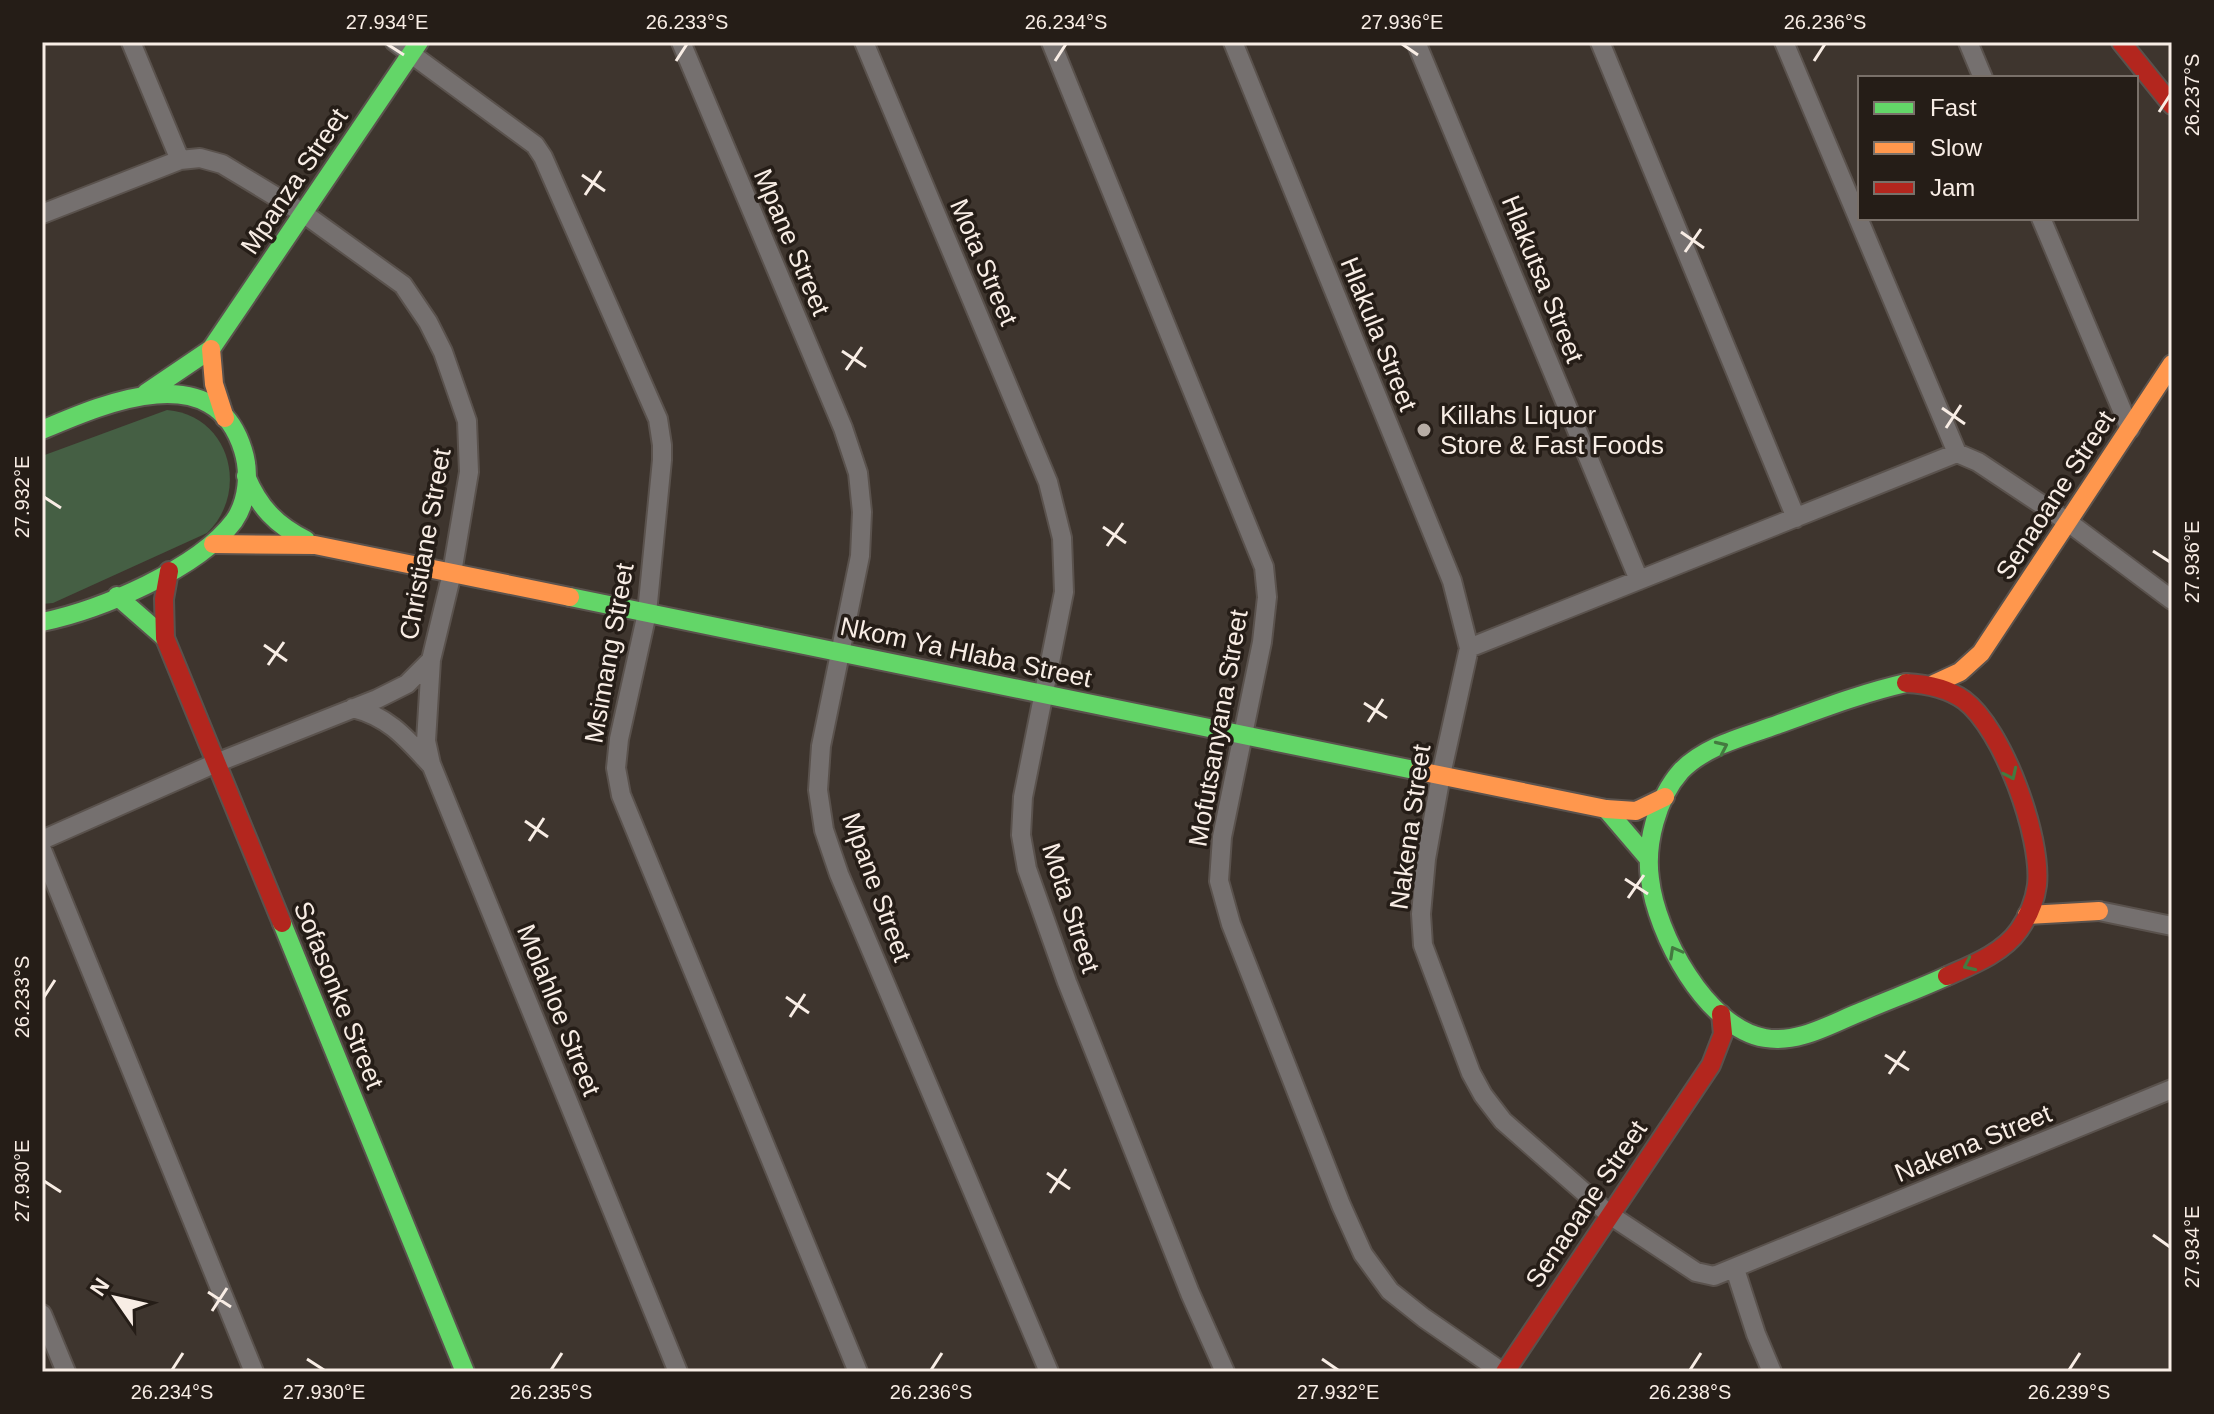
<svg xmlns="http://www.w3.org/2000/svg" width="2214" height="1414" font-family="Arial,sans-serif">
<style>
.grass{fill:#455f44}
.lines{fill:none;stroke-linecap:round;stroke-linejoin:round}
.street-casing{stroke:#5a524d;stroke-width:22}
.fast-casing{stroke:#5a524d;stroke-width:22}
.slow-casing{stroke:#5a524d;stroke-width:22}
.jam-casing{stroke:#5a524d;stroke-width:22}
.street{stroke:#75706f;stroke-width:18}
.fast{stroke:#63d668;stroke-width:18}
.slow{stroke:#ff974d;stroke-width:18}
.jam{stroke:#b3261e;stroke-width:18}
.oneway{stroke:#447a40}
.ticks{fill:none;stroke:#f8ede5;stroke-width:3}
.poi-dot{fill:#b7ada5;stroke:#251d17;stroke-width:3}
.labels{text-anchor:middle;stroke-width:7;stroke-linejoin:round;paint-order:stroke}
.street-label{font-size:26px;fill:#f8ede5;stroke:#251d17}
.poi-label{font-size:26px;fill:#f8ede5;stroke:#251d17;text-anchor:start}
.neatline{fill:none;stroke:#f8ede5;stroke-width:3}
.ticks-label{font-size:20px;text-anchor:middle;fill:#f8ede5}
</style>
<rect width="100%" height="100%" fill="#3e352e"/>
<!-- grass -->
<path class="grass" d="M167,410C230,415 250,492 207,533L53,603L42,604V456Z"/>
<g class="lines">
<!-- street casing -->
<g class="street-casing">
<path id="street" d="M131,42L180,160
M395,42L535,145L543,157L658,419L662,445V460L647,613L619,739L616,768L621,795L858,1372
M681,42L843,428L858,473L862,512L860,556L821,746L818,790L824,830L839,874L1049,1372
M864,42L1048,482L1062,538L1064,592L1023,797L1021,835L1027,869L1067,982L1190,1293L1225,1372
M1051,42L1264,567L1267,597L1262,642L1222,837L1219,881L1231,924L1341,1205L1363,1254L1390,1291L1424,1318L1502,1372
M1233,42L1452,581L1469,648L1441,775L1426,859L1421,914L1423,945L1471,1073L1483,1095L1503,1121L1610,1215L1696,1272L1714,1276L2172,1089
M1416,42L1639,580
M1600,42L1796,518
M1784,42L1957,453
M1968,42L1983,78
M42,214L180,160L200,158L222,164L303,213L403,285L428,322L443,352L467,421L469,472L452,573L431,660L407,684L377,699L216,763L42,840
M2041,218L2130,429
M1469,648L1957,453L1978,462L2068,522L2172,600
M431,660L426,741L431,764L678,1372
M353,708C389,717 406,738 430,764
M42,850L254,1372
M2099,911L2172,926
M1735,1269L1756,1334L1772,1372
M42,1314L66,1372"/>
</g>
<!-- fast casing -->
<g class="fast-casing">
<path id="fast" d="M146,393L211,349L419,42
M42,430C103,404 214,355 243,450C250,472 248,501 234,521C198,569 100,610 42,622
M246,476C259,507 276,525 306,540
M117,596L165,638
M570,597L1419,771
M1906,683C1862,693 1821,709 1779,724C1747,736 1706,745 1681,771C1657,798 1645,844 1650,879C1656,933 1706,1028 1765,1038C1799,1044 1832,1023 1863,1011C1891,999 1919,989 1947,976
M1606,809L1647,857
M282,923L465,1372"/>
</g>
<!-- slow casing -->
<g class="slow-casing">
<path id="slow" d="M211,349L214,384L225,418
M213,544L315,545L570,597
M1934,684L1960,672L1981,653L2172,364
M1419,771L1606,809L1636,811L1665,797
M2027,915L2099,911"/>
</g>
<!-- jam casing -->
<g class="jam-casing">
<path id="jam" d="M2121,42L2172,105
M169,571L164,599L165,638L282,923
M1906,683C1927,684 1947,688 1964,700C2003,729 2042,837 2037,885C2035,900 2028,917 2019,930C2003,953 1972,965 1947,976
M1505,1372L1711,1065L1723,1034L1721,1014"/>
</g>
<!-- street -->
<use href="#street" class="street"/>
<!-- fast -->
<use href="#fast" class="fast"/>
<!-- slow -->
<use href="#slow" class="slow"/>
<!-- jam -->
<use href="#jam" class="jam"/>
</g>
<!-- one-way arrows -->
<defs><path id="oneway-chevron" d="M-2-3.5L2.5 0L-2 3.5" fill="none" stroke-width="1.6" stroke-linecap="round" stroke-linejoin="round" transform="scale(2)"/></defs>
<g class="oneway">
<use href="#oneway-chevron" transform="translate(1722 747) rotate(-25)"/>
<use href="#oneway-chevron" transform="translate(2011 774) rotate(65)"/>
<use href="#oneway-chevron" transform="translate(1675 952) rotate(-119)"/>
<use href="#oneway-chevron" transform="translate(1969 965) rotate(155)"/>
</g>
<!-- ticks -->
<path class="ticks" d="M387,44L404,55M1402,44L1418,55M676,61L687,44M1055,61L1066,44M1814,61L1825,44M2159,112L2170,95M582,175L605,191M585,195L601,171M1681,232L1704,248M1685,252L1701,229M842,351L866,367M846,370L862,347M1942,408L1965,424M1946,428L1961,405M44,497L61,508M1103,527L1126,543M1107,546L1123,523M2153,551L2170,562M264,645L287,661M268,665L284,642M1364,703L1387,718M1368,722L1383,699M525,821L548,837M529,841L544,818M1625,879L1648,894M1628,898L1644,875M44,997L55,980M786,997L809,1013M790,1017L805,994M1885,1055L1909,1070M1889,1074L1905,1051M1047,1173L1070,1189M44,1181L61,1192M1050,1193L1066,1169M2153,1235L2170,1247M208,1292L231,1307M212,1311L227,1288M307,1359L324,1370M1322,1359L1338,1370M172,1370L183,1353M551,1370L562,1353M931,1370L942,1353M1690,1370L1701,1353M2069,1370L2080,1353"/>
<!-- markers -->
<circle class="poi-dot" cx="1424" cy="430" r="8"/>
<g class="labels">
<!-- street labels -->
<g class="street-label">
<text transform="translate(294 181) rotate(-56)" y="9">Mpanza Street</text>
<text transform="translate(792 242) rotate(67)" y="9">Mpane Street</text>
<text transform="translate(984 262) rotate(67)" y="9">Mota Street</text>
<text transform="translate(1543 279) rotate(68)" y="9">Hlakutsa Street</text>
<text transform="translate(1379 334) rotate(68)" y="9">Hlakula Street</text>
<text transform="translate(2055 495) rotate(-57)" y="9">Senaoane Street</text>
<text transform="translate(425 544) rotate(-80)" y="9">Christiane Street</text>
<text transform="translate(966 652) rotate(12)" y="9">Nkom Ya Hlaba Street</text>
<text transform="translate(609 653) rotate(-80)" y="9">Msimang Street</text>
<text transform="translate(1218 728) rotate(-80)" y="9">Mofutsanyana Street</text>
<text transform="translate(1410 827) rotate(-82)" y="9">Nakena Street</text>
<text transform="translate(877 887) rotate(70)" y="9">Mpane Street</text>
<text transform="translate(1071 908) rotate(72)" y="9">Mota Street</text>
<text transform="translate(339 995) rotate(68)" y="9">Sofasonke Street</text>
<text transform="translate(559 1010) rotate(68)" y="9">Molahloe Street</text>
<text transform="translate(1973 1143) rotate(-22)" y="9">Nakena Street</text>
<text transform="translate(1586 1204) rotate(-56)" y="9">Senaoane Street</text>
</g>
<!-- poi labels -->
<g class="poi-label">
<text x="1440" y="424">Killahs Liquor<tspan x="1440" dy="30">Store &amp; Fast Foods</tspan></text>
</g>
</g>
<!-- border -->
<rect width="2214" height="1414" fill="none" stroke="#251d17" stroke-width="88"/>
<!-- legend -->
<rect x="1858" y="76" width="280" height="144" fill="#251d17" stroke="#797069" stroke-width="2"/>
<rect x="1874" y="102" width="40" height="12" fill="#63d668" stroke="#797069" stroke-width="2"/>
<text x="1930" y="116" font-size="24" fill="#f8ede5">Fast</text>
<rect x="1874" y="142" width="40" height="12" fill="#ff974d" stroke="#797069" stroke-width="2"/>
<text x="1930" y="156" font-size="24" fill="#f8ede5">Slow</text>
<rect x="1874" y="182" width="40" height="12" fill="#b3261e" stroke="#797069" stroke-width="2"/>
<text x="1930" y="196" font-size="24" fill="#f8ede5">Jam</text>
<!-- north arrow -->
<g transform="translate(116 1298) rotate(304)" stroke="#251d17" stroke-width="6" paint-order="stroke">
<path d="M0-6L14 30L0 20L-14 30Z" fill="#f8ede5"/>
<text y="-12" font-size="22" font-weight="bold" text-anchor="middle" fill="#f8ede5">N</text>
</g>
<rect x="44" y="44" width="2126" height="1326" class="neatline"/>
<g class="ticks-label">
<text x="387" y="29">27.934°E</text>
<text x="687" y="29">26.233°S</text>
<text x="1066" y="29">26.234°S</text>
<text x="1402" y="29">27.936°E</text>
<text x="1825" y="29">26.236°S</text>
<text transform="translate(2192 95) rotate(-90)" y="7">26.237°S</text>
<text transform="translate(22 497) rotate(-90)" y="7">27.932°E</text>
<text transform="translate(2192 562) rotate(-90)" y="7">27.936°E</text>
<text transform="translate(22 997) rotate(-90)" y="7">26.233°S</text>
<text transform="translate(22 1181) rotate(-90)" y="7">27.930°E</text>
<text transform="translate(2192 1247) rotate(-90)" y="7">27.934°E</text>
<text x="172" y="1399">26.234°S</text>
<text x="324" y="1399">27.930°E</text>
<text x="551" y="1399">26.235°S</text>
<text x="931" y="1399">26.236°S</text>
<text x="1338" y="1399">27.932°E</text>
<text x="1690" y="1399">26.238°S</text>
<text x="2069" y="1399">26.239°S</text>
</g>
</svg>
